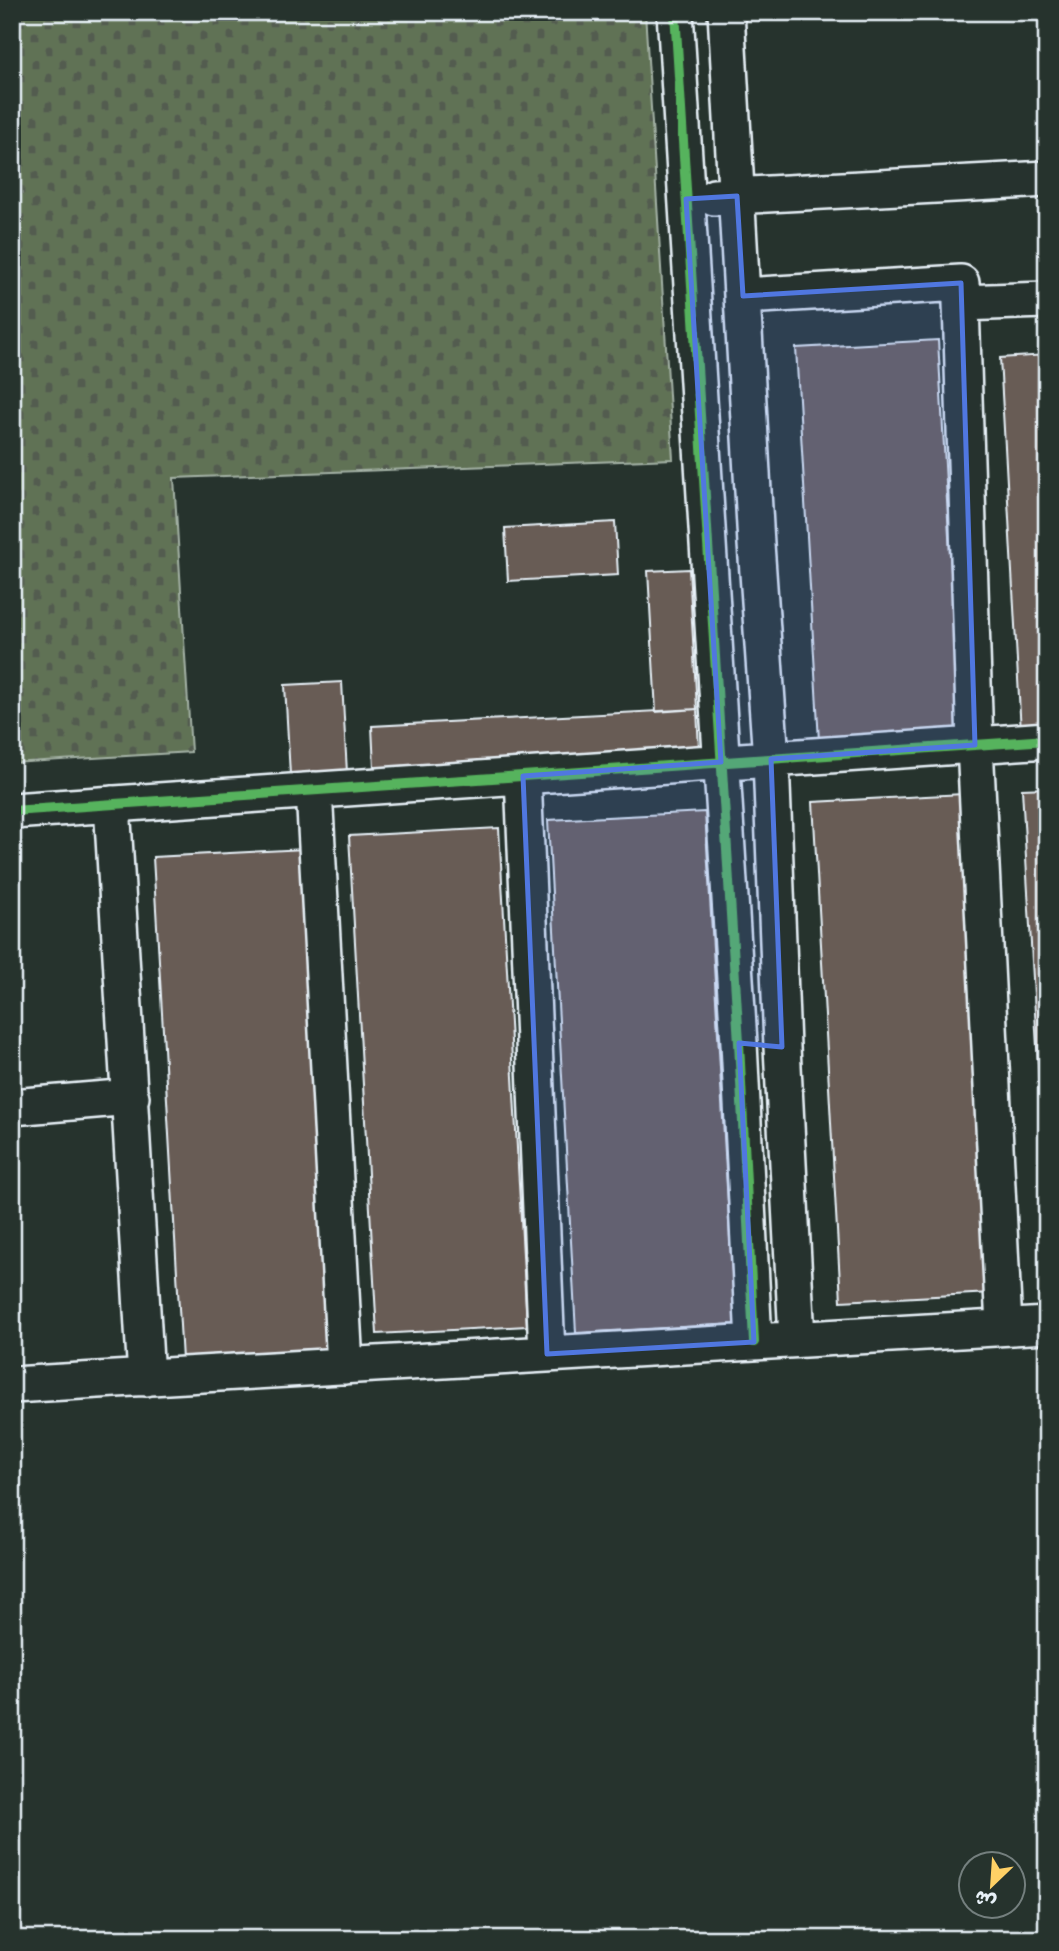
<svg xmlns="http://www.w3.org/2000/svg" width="1059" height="1951" font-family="'Comic Neue','Playpen Sans Arabic',sans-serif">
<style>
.cemetery{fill:url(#cemetery-stones);stroke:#a4b2a6;stroke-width:2}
.building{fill:#675b54;stroke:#e8f1f8;stroke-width:2}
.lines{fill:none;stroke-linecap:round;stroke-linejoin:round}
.minor-casing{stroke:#e8f1f8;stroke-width:40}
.minor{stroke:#26332d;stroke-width:35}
.cycleway-casing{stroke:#26332d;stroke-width:15}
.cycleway{stroke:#56b35d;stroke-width:10}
.marked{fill:#5077e0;fill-opacity:0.2;stroke:#5077e0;stroke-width:5;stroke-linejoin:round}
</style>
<defs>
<pattern id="cemetery-stones" width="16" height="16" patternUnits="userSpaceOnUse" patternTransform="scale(1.75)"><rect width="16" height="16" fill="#617255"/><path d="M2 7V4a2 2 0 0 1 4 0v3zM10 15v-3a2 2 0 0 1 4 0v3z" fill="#525b4f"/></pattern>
</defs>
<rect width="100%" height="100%" fill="#26332d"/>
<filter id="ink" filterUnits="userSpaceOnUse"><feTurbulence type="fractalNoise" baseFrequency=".0143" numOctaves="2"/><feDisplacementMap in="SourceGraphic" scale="14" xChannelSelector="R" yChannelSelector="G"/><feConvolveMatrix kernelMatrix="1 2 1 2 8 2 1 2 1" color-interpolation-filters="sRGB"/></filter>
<g filter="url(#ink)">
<!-- cemetery -->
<path class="cemetery" d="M12,12H645L673,459L174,478L191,752L12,763Z"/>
<!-- building -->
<path class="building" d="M938,340L960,733L819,741L796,348Z
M1047,355V731L1021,732L1000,358Z
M615,522L618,575L508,581L505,528Z
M689,569L697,709L656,712L648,571Z
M342,682L347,773L290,775L285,685Z
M697,709L699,750L374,768L372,726Z
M1047,788V1219L1022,789Z
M963,794L991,1293L841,1301L813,802Z
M705,812L735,1324L576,1333L548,820Z
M499,828L527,1326L377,1334L349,836Z
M305,849L334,1352L182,1360L153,857Z"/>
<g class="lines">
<!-- minor casing -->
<g class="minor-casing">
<path id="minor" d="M675,12L739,1043L754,1342
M726,12L756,544L771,759L782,1047L797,1339
M714,197L1047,179
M743,296L961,283V303L1047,300
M961,303L975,745L1004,1327
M523,776L547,1354
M314,790L345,1366
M112,804L146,1378
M12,811L1047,740
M12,1107L131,1097
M12,1385L1047,1325"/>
</g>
<!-- minor -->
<use href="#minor" class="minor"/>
<!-- cycleway casing -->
<g class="cycleway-casing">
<path id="cycleway" d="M675,12L739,1043L754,1342
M12,811L1047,740"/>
</g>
<!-- cycleway -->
<use href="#cycleway" class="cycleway"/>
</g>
</g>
<!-- marked area -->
<path class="marked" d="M737,196L743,296L961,283L975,745L771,759L782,1047L739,1043L754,1342L547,1354L523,776L721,762L686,199Z"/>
<!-- margin -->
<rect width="1059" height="1951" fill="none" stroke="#26332d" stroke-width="42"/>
<rect x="21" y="21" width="1017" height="1909" fill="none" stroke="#e8f1f8" stroke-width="2.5" filter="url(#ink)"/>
<!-- north arrow -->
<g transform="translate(992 1885) rotate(205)"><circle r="33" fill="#26332d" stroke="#747f7e" stroke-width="2"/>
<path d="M0-5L12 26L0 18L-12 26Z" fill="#ffd166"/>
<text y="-10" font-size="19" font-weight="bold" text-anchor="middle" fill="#e8f1f8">ش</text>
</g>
</svg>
